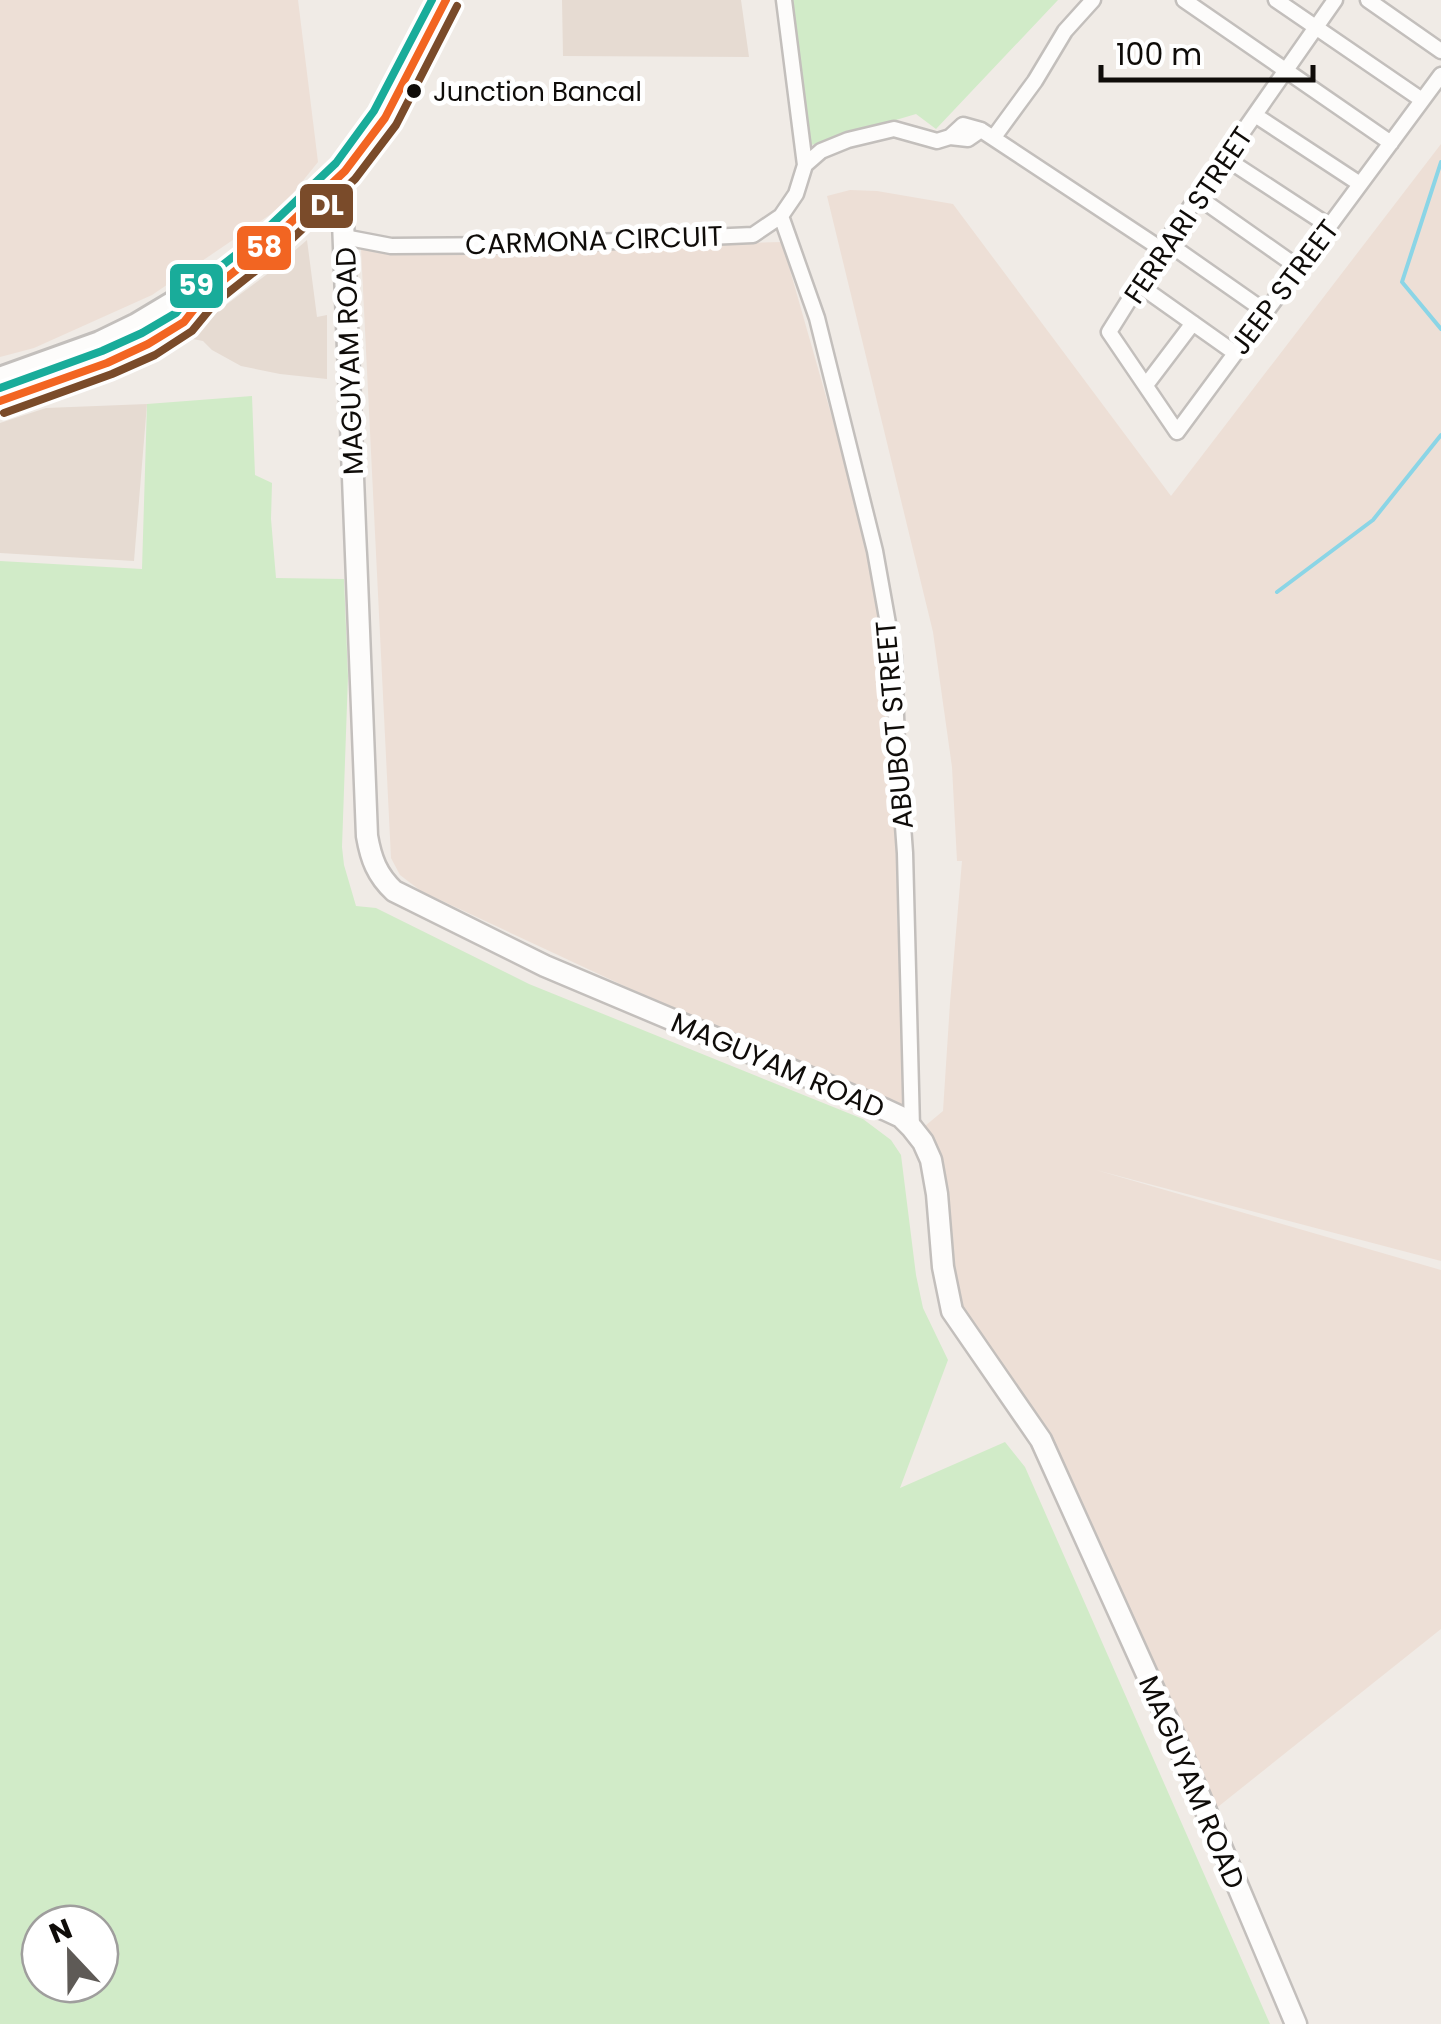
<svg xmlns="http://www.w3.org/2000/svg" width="1441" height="2024" font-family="Poppins,sans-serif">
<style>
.built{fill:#e6dbd2}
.industrial{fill:#eddfd6}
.green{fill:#d1ebc8;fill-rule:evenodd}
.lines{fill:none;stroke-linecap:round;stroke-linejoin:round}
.stream{stroke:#8bd5e6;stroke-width:4}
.minor-casing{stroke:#c3bfbc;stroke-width:19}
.secondary-casing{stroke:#c3bfbc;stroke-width:25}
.trunk-casing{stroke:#c3bfbc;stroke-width:28}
.minor{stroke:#fdfcfb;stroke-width:14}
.secondary{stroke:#fdfcfb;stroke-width:20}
.trunk{stroke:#fdfcfb;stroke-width:22}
.bus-1-casing{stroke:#fff;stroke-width:15}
.bus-2-casing{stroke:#fff;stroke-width:15}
.bus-3-casing{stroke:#fff;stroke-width:15}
.bus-1{stroke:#f26522;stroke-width:8}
.bus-2{stroke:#7a4b2a;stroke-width:8}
.bus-3{stroke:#19ac9a;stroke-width:8}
.bus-dot{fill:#0f0c09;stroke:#fff;stroke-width:4}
.labels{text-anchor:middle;stroke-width:10;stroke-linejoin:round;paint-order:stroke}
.bus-label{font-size:26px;fill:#0f0c09;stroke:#fff;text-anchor:start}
.street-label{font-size:28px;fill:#0f0c09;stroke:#fff}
.line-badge{stroke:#fff;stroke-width:4}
.badge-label{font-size:28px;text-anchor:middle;font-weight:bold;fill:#fff}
</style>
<rect width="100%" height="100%" fill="#f0ebe6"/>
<!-- built -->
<path class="built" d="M562,0H741L749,57L563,56Z
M307,240L317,317L327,315V379L280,374L241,366L212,350L203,341L183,337L270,272Z
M147,404L134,561L0,553V423L46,408Z"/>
<!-- industrial -->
<path class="industrial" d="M0,0H298L318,162L293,193L271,214L152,295L34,348L0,357Z
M1441,144V1261L1096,1170L1441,1270V1629L1214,1810L1044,1442L955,1311L932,1140L925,1126L943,1111L950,1003L962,861H957L952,767L933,632L827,196L850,190L877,191L953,204L1171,496Z
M782,242L870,551L889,661L898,883L897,919L911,1108L633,990L421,891L400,875L391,858L361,249L385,254Z"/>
<!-- green -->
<path class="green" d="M788,0H1058L936,129L916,114L805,147Z
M252,396L255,475L272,483L271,519L276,578L344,579L348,676L342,847L344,865L356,906L376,908L529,984L863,1119L891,1140L901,1155L916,1275L923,1308L948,1360L900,1488L1005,1442L1025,1467L1270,2024H0V561L142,569L147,404ZM40,1924H100V1984H40Z"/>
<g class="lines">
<!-- stream -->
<path class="stream" d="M1441,162L1402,282L1441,329
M1277,592L1373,520L1441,435"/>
<!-- minor casing -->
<g class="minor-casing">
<path id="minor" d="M1184,0L1391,143
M1276,0L1422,100
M1335,0L1161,249L1109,332L1177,432L1441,75
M1368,0L1441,51
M1255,115L1360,184
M950,137L963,125L981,130L1161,249
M994,137L1035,81L1065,31L1093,0
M1225,158L1329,226
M805,165L821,151L848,140L894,129L937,141L950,137L968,139L981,130
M1198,197L1299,268
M781,216L817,318L875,551L894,657L897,744L905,853L912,1128
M344,237L391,246L527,245L753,235L781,216L796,194L805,165L784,0
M1166,242L1266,312
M1139,285L1235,353
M1146,385L1193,323"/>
</g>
<!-- secondary casing -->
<g class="secondary-casing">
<path id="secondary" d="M325,193L343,221L367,836C371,859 377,875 394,891L545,966L886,1110L901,1117L912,1128L923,1142L931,1160L937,1194L943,1267L952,1311L1041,1440L1168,1721L1296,2024"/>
</g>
<!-- trunk casing -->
<g class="trunk-casing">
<path id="trunk" d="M0,379L100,343L137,325L172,304L206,294
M0,401L107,363L148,344L184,322L206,294L264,248L345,171L385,118L446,0"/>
</g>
<!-- minor -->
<use href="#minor" class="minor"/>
<!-- secondary -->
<use href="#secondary" class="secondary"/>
<!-- trunk -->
<use href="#trunk" class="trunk"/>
<!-- bus-1 casing -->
<g class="bus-1-casing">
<path id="bus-1" d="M0,401L107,363L148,344L184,322L206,294L264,248L345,171L385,118L446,0"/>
</g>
<!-- bus-2 casing -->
<g class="bus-2-casing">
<path id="bus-2" d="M4,413L112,374L155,355L192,331L215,303L273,257L355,179L396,125L457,6"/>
</g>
<!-- bus-3 casing -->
<g class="bus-3-casing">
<path id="bus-3" d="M0,388L102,351L142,333L176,313L197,285L256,239L336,163L374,111L432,0"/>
</g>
<!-- bus-1 -->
<use href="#bus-1" class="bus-1"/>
<!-- bus-2 -->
<use href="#bus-2" class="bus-2"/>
<!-- bus-3 -->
<use href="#bus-3" class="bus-3"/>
</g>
<!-- markers -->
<circle class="bus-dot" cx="414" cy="91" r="9"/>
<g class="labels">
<!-- bus labels -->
<g class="bus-label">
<text x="433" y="101">Junction Bancal</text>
</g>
<!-- street labels -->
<g class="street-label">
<text transform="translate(1188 215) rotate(-56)" y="10">FERRARI STREET</text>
<text transform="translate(594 240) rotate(-2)" y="10">CARMONA CIRCUIT</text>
<text transform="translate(1284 287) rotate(-53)" y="10">JEEP STREET</text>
<text transform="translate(349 361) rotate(-92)" y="10">MAGUYAM ROAD</text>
<text transform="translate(894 725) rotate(-95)" y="10">ABUBOT STREET</text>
<text transform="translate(778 1065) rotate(23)" y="10">MAGUYAM ROAD</text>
<text transform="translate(1192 1782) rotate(67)" y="10">MAGUYAM ROAD</text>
</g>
</g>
<g class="line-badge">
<rect x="298" y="182" width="57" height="48" rx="10" fill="#7a4b2a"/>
<rect x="235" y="224" width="58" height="48" rx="10" fill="#f26522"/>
<rect x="168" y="262" width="57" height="48" rx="10" fill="#19ac9a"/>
</g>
<g class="badge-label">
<text x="327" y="215">DL</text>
<text x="264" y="257">58</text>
<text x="196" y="295">59</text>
</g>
<!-- north arrow -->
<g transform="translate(70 1954) rotate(338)"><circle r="48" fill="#ffffff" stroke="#9f9e9d" stroke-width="2.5"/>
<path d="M0-8L18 38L0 25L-18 38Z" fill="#5e5a56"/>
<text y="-15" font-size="28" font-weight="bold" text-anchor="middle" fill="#0f0c09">N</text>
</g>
<!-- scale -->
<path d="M1101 65v15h212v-15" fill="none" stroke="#0f0c09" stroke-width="5"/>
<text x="1116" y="65" font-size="30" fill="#0f0c09" stroke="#ffffff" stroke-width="8" paint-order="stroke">100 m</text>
</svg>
